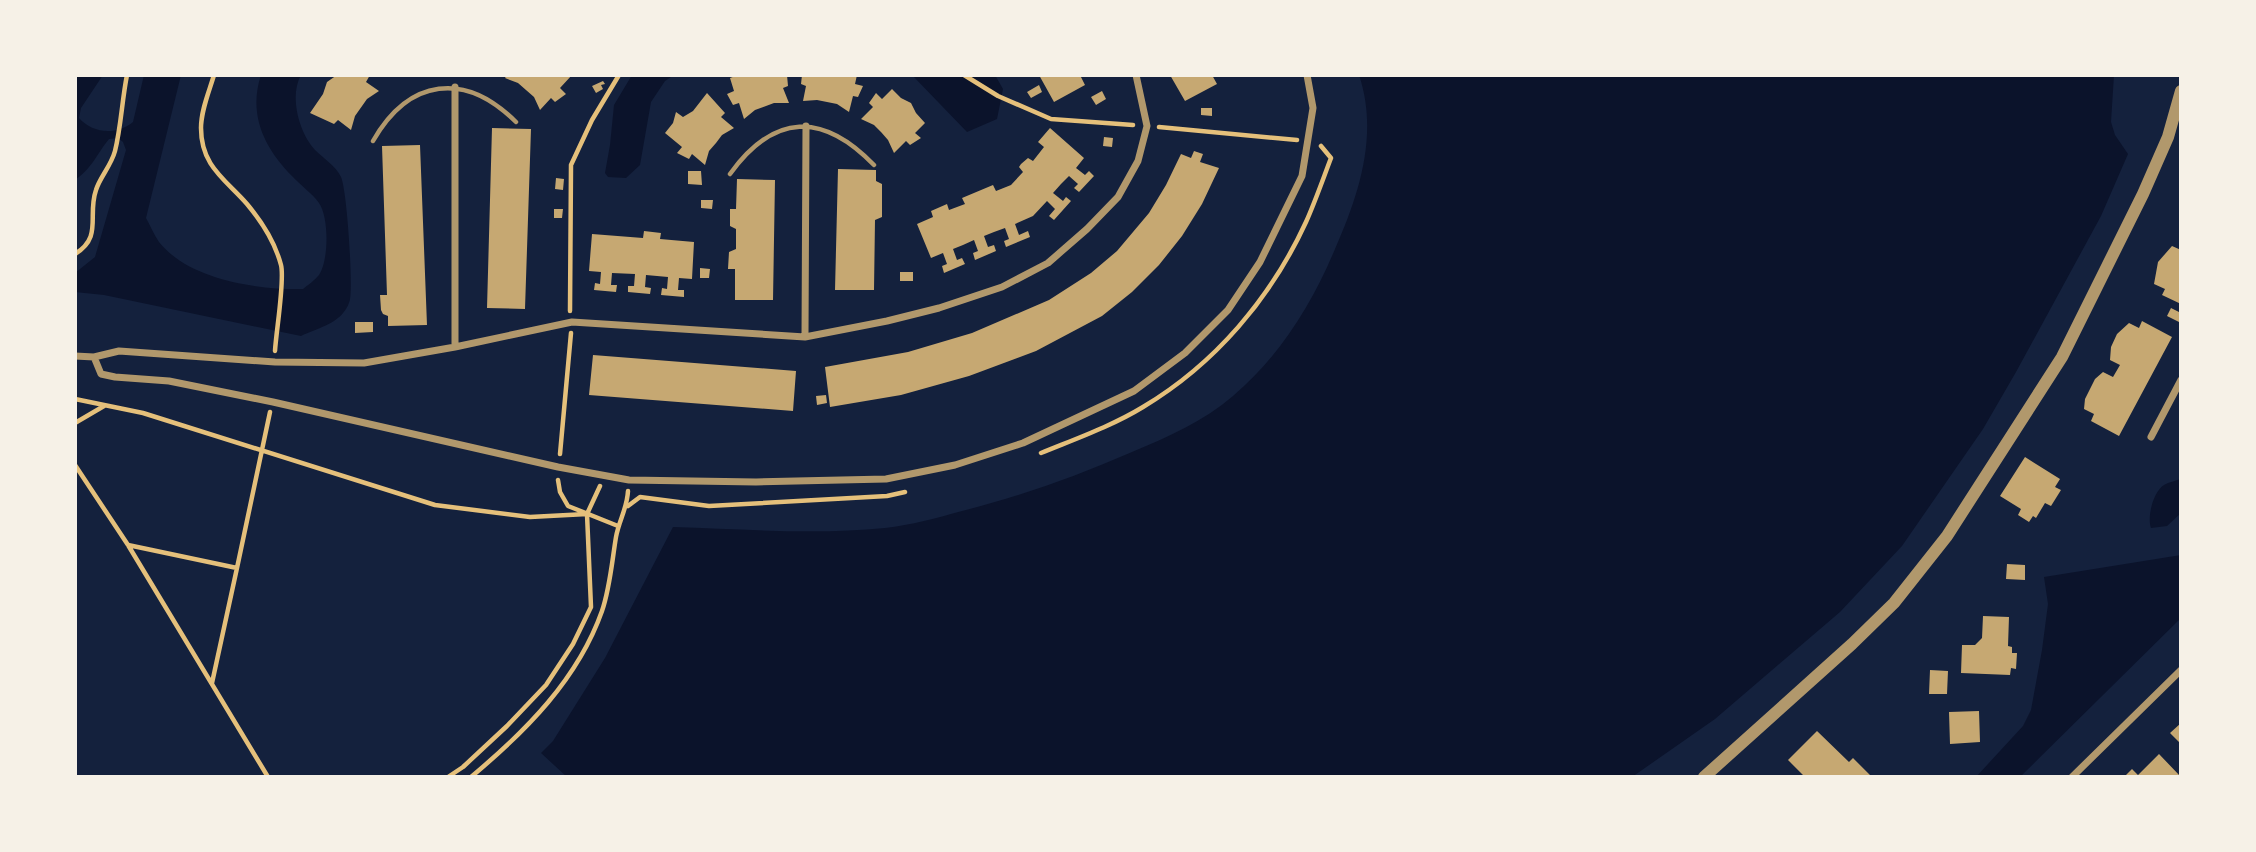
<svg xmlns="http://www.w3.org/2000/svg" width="2256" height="852" font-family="Roboto,sans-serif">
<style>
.water{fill:#0b132b}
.building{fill:#c6a872}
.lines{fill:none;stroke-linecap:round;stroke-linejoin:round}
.path{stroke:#e5c07b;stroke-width:4.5}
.service{stroke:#b1986c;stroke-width:4.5}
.minor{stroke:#b1986c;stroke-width:7}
.tertiary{stroke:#b1986c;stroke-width:12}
</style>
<rect width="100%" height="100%" fill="#14213d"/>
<!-- water -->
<path class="water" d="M75,75H103L81,108L79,118C92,133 116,136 133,122L144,75H181L146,218C150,225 154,235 159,242C189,280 258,290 303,289C308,285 315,280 319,275C329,260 329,217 319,203C312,193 300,185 292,176C264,148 248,114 261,75H301C289,96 299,133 315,150C323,158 336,166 341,177C347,190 353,284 350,299C350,301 347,308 346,309C336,325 317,328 301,336L104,295L75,292V273L95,257L126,150L123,142L118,138L109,139C96,155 94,166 75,180Z
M632,75H674L665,81L651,102L640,165L626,178L608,177L605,173L610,145L614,105Z
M912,75H995L1003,89L997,119L967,132Z
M1359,75H2114L2111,122L2115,135L2128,154L2101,216L2016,372L1983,429L1902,546L1840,612L1715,719L1632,777H567L541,753L553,741L605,658L673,527C743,529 815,535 885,528C911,525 937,518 962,511C1021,496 1077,476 1132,452C1168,437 1204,421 1233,396C1280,356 1312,304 1335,249C1359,195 1379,134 1359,75Z
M2181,479V513L2167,526L2151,528C2147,517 2153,492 2164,485C2169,482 2175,481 2181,479Z
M2181,555V618L2020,777H1976L2023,726L2031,710L2042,650L2048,604L2044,577Z"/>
<!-- building -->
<path class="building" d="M337,75H370L366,82L379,91L367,99L355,116L351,130L338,120L334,124L310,113L323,94L327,82Z
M507,75H572L560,88L566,94L555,102L551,98L540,110L534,97L518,83L505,78Z
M738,75H787L788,86L783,88L789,103H774L755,110L744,119L739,103L733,105L727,94L734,91L730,78Z
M802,75H857L855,84L863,86L858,97L853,96L849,112L837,104L817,100L803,101L806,86L801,84Z
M1039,75H1080L1085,85L1054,102Z
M1170,75H1212L1217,84L1185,101Z
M603,81L605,84L601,85L603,89L596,93L592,86Z
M1039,85L1042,92L1031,98L1027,92Z
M892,89L901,98L911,103L916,113L925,123L915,133L921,138L910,145L906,141L894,153L888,140L881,132L874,125L861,119L873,107L869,103L876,93L882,99Z
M1102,91L1106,99L1096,105L1091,97Z
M707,93L725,113L721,117L734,128L722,135L716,143L709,151L705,165L692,154L689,159L677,153L682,147L665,133L673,123L676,112L683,117L693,111Z
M1201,108H1212V116L1201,115Z
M492,128L531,129L525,309L487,308Z
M1050,128L1084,158L1076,168L1085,175L1089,171L1094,176L1079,192L1074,188L1078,184L1069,176L1061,184L1053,193L1063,201L1066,197L1071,201L1054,220L1049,216L1055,209L1047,201L1033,216L1015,224L1019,235L1028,231L1030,237L1006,247L1004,241L1009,239L1005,228L994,232L984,236L988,247L994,245L996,251L975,260L973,253L978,251L974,240L963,245L953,249L957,260L962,258L965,264L944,273L942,266L947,264L943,253L931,258L917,224L933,217L931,211L947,204L949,210L965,204L962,198L993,185L996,191L1011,185L1023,172L1019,167L1021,164L1028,158L1033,161L1044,147L1038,142Z
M1104,137L1113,138L1112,147L1103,146Z
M420,145L427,325L388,326V316L383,314L381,310L380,295H387L382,146Z
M1194,151L1203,154L1200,162L1219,168L1202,204L1182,236L1159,265L1132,292L1102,316L1036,351L969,376L901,395L830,407L825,367L908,352L972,333L1049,300L1091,273L1117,251L1149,213L1166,185L1181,154L1191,158Z
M838,169L876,170V181L882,184V217L875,220L874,290H835Z
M688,171H701L702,185L688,184Z
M556,178L564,179L563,190L555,189Z
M737,179L775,180L773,300H735V269H728L729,252L736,249V229L730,226V209H736Z
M701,200H713L712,209L701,208Z
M554,209H563L562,218H554Z
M644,231L661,233L660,239L694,242L692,279L679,278L678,290H684V297L661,295L662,288L667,289L668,277L646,275L645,287L651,288L650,294L628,292V286H634L635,274L612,273L611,285H617L616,292L594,290L595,283L600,284L601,272L589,271L592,234L643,238Z
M2172,246L2181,250V304L2162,295L2165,289L2154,284L2158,262Z
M700,268L710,269L709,278H700Z
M900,272H913V281H900Z
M2171,308L2181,313V323L2167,316Z
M2142,321L2172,337L2119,436L2091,421L2094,414L2084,409L2085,399L2095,379L2103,372L2113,377L2120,365L2110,360L2111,347L2117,334L2129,323L2139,328Z
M355,322H373V332L355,333Z
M593,355L796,371L793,411L589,395Z
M826,395L827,403L817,405L816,396Z
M2025,457L2060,479L2055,487L2061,490L2051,506L2045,503L2036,518L2033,516L2029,522L2018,515L2021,509L2000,496Z
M2007,564L2025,565V580L2006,579Z
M1983,616L2009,617L2008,646L2012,647V653H2017L2016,669L2011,668L2010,675L1961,673L1962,645H1975L1982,638Z
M1930,670L1948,671L1947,694H1929Z
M1979,711L1980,742L1950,744L1949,712Z
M2181,723V744L2170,733Z
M1817,731L1849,762L1853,758L1872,777H1805L1788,760Z
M2159,754L2181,777H2124L2132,769L2138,775Z"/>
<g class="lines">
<!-- path -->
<path class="path" d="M214,75C209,92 201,110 201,128C201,166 225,179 247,204C262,222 275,242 281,265C285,280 276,332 275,351
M964,75L998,96L1051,119L1133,125
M1159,127L1297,140
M75,254C103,237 87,216 96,190C100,177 111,166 115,151C121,127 122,100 127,75
M570,311L571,165L592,120L619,75
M75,399L143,413L435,505L530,517L587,514
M75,423L104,406
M1041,453C1075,439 1112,426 1143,407C1215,364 1271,298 1306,222C1315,202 1323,179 1331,158L1321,146
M560,454L571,333
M75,465L128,545L268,777
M558,480L560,492L568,506L618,526
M628,506L640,497L709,506L887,496L905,492
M128,545L237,568L270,412
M212,683L237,568
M448,777L463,767L507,726L546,685L573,644L591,607L587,514L600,486
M471,777C526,731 578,679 602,611C610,588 612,561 616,537C619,520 627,509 628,491"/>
<!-- service -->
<path class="service" d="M373,141C409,78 465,71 516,122
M730,174C774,113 823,112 874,165"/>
<!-- minor -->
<path class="minor" d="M455,87V347
M805,337L806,126
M75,356L94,357L101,374L115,377L169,381L273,402L558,467L629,480L756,482L886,479L955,465L1023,443L1134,391L1185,353L1228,310L1260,262L1302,176L1313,108L1307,75
M94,357L119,351L275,362L364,363L455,347L572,322L805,337L887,321L939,308L1002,287L1048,263L1087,229L1118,197L1138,161L1147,126L1136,75
M2151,437L2181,380
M2072,777L2181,670"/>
<!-- tertiary -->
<path class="tertiary" d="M1704,777L1852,644L1894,603L1947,536L2062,357L2143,194L2168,137L2181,91"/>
</g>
<!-- border -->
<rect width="2256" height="852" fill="none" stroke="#f6f1e7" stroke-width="154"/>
</svg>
